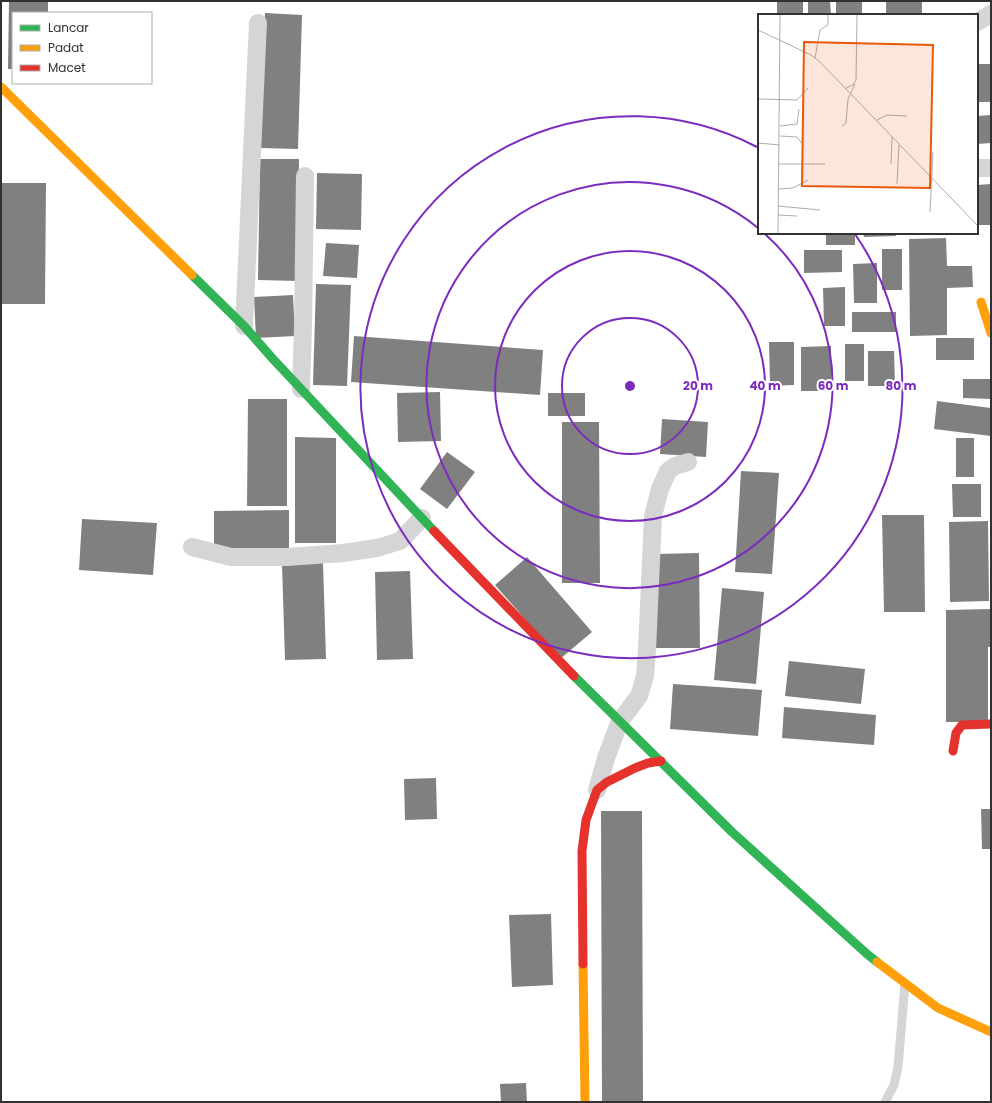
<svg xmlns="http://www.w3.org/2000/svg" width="992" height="1103" font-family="Poppins,sans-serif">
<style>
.building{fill:#808080}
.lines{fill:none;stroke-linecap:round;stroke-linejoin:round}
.lane{stroke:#d5d5d5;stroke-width:9}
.street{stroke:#d5d5d5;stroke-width:18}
.fast{stroke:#30b455;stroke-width:9}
.slow{stroke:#ff9f0a;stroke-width:9}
.jam{stroke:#e5322d;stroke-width:9}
.ring{fill:none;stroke:#7b2cbf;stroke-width:2}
.inset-road{fill:none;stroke:#adadad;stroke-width:1}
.view{fill:#e8590c;fill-opacity:0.15;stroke:#e8590c;stroke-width:2}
.inset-edge{fill:none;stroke:#313131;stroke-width:2}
.centre{fill:#7b2cbf;stroke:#fff;stroke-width:2}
.ring-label{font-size:12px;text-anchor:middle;font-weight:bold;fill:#7b2cbf;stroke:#fff;stroke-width:4;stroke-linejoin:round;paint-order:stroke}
</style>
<rect width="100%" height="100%" fill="#fff"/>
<!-- building -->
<path class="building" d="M9,1H48V13H13V69H8Z
M777,1H803V15H777Z
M808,1H830L831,15H808Z
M836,1H862V15H836Z
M886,1H922V15H886Z
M265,13L302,15L298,149L260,148Z
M977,64H991V102H977Z
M991,115V143L977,144V116Z
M260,159H299L298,281L258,280Z
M317,173L362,174L361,230L316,229Z
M1,183H46L45,304H1Z
M991,184V225H977V185Z
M826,233H855V245H826Z
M863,233H896V236L864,237Z
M946,238L947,266H972L973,287L947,288V335L910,336L909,239Z
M326,243L359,245L357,278L323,276Z
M882,249H902V290H882Z
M804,250H842V272L804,273Z
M877,263V303H854L853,264Z
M316,284L351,285L347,386L313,385Z
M845,287V326H824L823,288Z
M293,295L295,336L256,338L254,297Z
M852,312H896V332H852Z
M354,336L543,350L540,395L351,382Z
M936,338H974V360H936Z
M769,342H794V385L770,386Z
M845,344H864V381H845Z
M831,346V391H801V347Z
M868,351H894L895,386H868Z
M963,379H991V399L963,398Z
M440,392L441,441L398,442L397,393Z
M548,393H585V416H548Z
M248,399H287V506H247Z
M937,401L991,408V436L934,429Z
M662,419L708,422L706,457L660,454Z
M562,422H599L600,583H562Z
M295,437L336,438V543H295Z
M956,438H974V477H956Z
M447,452L475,472L447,509L420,489Z
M741,471L779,473L772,574L735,572Z
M952,484H981V517H953Z
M289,510V548L214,549V511Z
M882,515H924L925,612H884Z
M82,519L157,523L153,575L79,570Z
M988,521L989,601L950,602L949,522Z
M699,553L700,648H656L655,554Z
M527,557L592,632L560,659L495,585Z
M323,563L326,659L285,660L282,564Z
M410,571L413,659L377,660L375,572Z
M722,588L764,592L756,684L714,680Z
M991,609V647H988V722H946V610Z
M789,661L865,669L861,704L785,696Z
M673,684L762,690L758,736L670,729Z
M784,707L876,715L874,745L782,738Z
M436,778L437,819L405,820L404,779Z
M981,809H991V849H982Z
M601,811H642L643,1102H602Z
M551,914L553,985L512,987L509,915Z
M526,1083L527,1102H501L500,1084Z"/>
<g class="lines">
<!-- lane -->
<path class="lane" d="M885,1102L894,1085L898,1067L905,984"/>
<!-- street -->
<path class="street" d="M977,22L991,14
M977,168H991
M244,326L258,23
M301,389L303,328L305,176
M192,547L231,557H287L343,553L377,548L400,541L422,518
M597,790L606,758L620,721L639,696L645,676L647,650L653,516L660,489L668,471L675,466L688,462"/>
<!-- fast -->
<path class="fast" d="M192,275L244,326L273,359L434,531
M574,676L732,832L867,954L877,962"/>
<!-- slow -->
<path class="slow" d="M1,87L192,275
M981,302L991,333
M877,962L938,1008L991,1032
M583,964L585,1102"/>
<!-- jam -->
<path class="jam" d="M434,531L574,676
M953,751L956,733L962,725L991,724
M583,964L582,851L586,820L597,790L607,782L635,768L648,763L661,761"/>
</g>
<!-- distance rings -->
<g class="ring">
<circle cx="630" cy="386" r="68"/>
<circle cx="630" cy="386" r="135"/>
<path d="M765 234A203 203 0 1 1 758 228"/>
<path d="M855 234A271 271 0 1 1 757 147"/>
</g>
<!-- overview -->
<g transform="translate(758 14)">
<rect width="220" height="220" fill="#fff"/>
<path class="inset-road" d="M0,16L53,41L62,48L220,212M57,44L62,16L70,11V1M88,74L95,71L98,66L99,1M0,85L39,86L50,74M119,106L129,101L149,102M22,112L39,110L41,95M84,112L88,109L90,85L97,70M22,122L39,123L46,132M0,129L22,131M21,150H67M133,150L134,123M139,170L141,131M21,175L35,174L50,166M20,192L62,196M172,198L175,138M20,201L39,202M20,219L22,1"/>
<path class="view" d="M46,28L175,31L172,174L44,172Z"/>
<rect width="220" height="220" class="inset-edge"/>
</g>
<circle cx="630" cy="386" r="6" class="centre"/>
<g class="ring-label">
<text x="698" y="390">20 m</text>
<text x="765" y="390">40 m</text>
<text x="833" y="390">60 m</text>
<text x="901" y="390">80 m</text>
</g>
<!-- border -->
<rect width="992" height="1103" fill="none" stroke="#313131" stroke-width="4"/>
<!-- legend -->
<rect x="12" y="12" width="140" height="72" fill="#ffffff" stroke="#adadad"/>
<rect x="20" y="25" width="20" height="6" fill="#30b455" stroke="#adadad"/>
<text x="48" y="32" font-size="12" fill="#313131">Lancar</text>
<rect x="20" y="45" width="20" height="6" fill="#ff9f0a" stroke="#adadad"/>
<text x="48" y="52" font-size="12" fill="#313131">Padat</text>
<rect x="20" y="65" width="20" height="6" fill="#e5322d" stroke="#adadad"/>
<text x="48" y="72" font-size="12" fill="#313131">Macet</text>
</svg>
